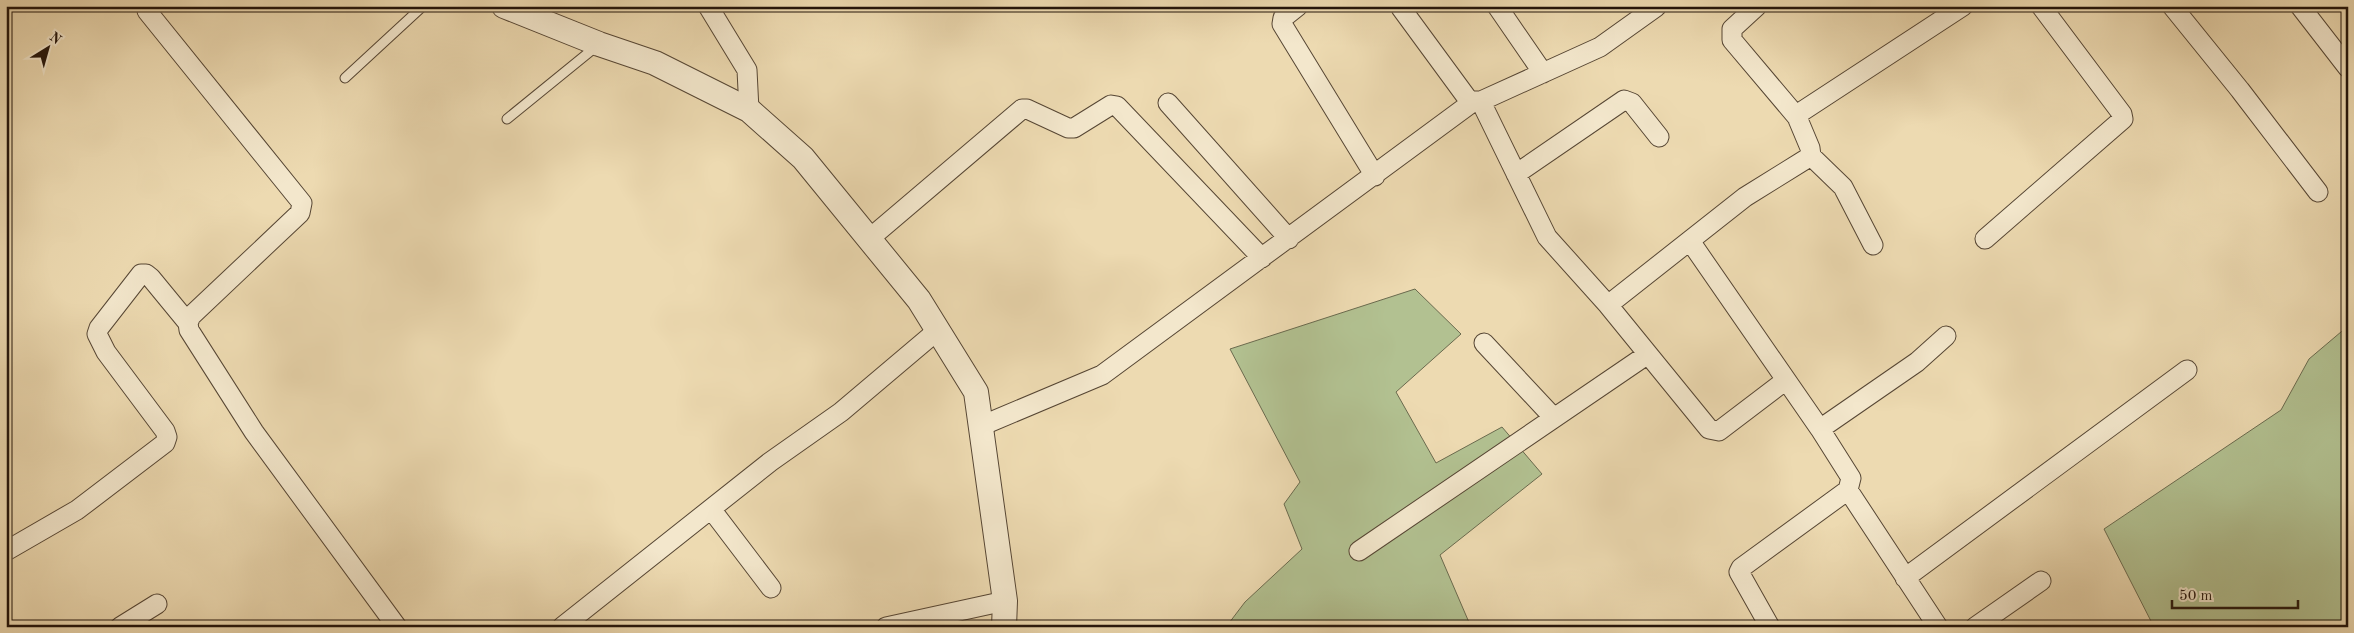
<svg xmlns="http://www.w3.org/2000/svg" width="2354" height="633" font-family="'Old Standard TT',serif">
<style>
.green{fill:#b2c191;stroke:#6a6a4e}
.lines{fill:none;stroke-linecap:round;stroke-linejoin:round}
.service-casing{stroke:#564634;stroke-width:11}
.minor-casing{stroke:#564634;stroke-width:21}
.tertiary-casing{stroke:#564634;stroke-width:26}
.service{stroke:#f3e7cc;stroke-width:9}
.minor{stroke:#f3e7cc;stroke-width:19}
.tertiary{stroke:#f3e7cc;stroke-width:24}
</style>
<rect width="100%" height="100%" fill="#eddab1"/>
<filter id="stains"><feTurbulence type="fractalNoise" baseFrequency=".004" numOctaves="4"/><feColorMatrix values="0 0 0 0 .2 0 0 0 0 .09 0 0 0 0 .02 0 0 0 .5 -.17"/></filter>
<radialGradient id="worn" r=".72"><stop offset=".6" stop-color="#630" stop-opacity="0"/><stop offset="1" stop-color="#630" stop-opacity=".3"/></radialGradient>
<!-- green -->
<path class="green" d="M1415,289L1461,334L1396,392L1436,463L1502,427L1542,474L1440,555L1471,627H1226L1245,602L1302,549L1284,504L1300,482L1230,349Z
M2348,326V627H2154L2104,529L2281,410L2309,359Z"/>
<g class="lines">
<!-- service casing -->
<g class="service-casing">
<path id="service" d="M345,78L423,6
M507,119L598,45"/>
</g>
<!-- minor casing -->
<g class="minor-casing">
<path id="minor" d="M708,6L747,70L749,110
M1298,6L1283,18L1282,24L1375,176
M1497,6L1543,73
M1757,6L1732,29V40L1797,117
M2172,6L2240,90L2318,192
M2300,6L2348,68
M1401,8L1470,102
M147,11L302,203L300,213L191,316L188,323L189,330L254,432L397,627
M1481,101L1600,47L1656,7
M1168,103L1289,239
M1811,156L1843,187L1873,245
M1516,174L1624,100L1632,103L1659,137
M869,239L1022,109H1027L1068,128H1074L1111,105L1117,106L1262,258
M1985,239L2123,119L2122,114L2041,6
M1690,241L1820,429L1851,478L1848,490L1741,568L1739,572L1770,627
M1608,305L1709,429L1719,431L1786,380
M1484,343L1554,418
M981,426L1102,375L1474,101H1481L1483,106L1547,237L1608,305L1745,197L1811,156L1810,148L1797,117L1801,112L1963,6
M1820,429L1917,362L1946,336
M1848,490L1938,627
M711,509L771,588
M6,551L77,510L165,443L167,437L165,431L106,352L97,334L99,328L141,274H146L151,278L188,323
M1359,551L1648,354
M1905,578L2187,370
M120,627L157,604
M562,627L770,462L841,412L938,330
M886,627L1005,601
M1975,627L2041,581"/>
</g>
<!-- tertiary casing -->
<g class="tertiary-casing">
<path id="tertiary" d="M504,6L599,44L655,63L749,110L803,158L919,300L976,392L1005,601L1004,627"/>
</g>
<!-- service -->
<use href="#service" class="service"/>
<!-- minor -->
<use href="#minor" class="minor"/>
<!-- tertiary -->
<use href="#tertiary" class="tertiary"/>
</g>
<!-- margin -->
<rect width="2354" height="633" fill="none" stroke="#eddab1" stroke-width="25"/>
<rect x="8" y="8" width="2339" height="618" fill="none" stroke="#23140b" stroke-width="2.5"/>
<rect x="12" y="12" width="2329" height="608" fill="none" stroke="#23140b"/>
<!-- north arrow -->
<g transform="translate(48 48) rotate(37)" stroke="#f3e7cc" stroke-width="4" paint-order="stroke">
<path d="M0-4L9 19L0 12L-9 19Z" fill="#23140b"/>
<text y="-8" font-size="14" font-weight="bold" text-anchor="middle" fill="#23140b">N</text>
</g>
<!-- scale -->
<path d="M2172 600v8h126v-8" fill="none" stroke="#23140b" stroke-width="2.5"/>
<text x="2179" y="600" font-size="15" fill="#23140b" stroke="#f3e7cc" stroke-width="4" paint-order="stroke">50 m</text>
<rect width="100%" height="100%" filter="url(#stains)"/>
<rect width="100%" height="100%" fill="url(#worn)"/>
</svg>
